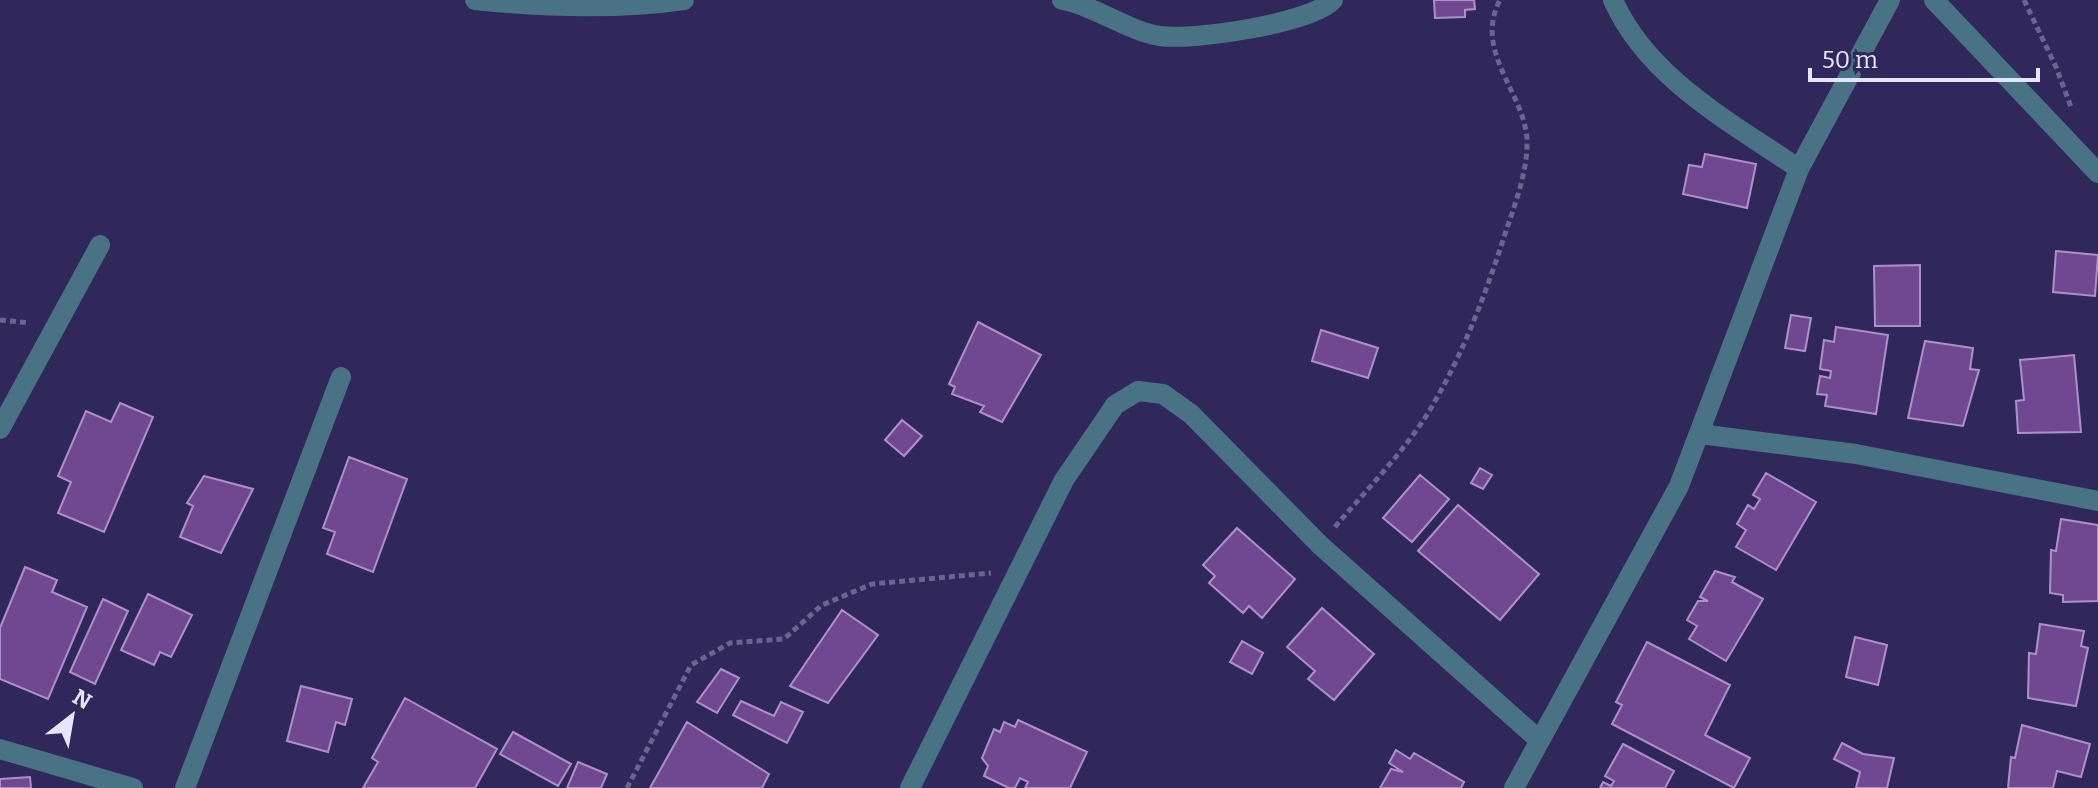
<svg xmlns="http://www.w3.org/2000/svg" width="2098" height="788" font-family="Bitter,serif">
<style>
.building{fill:#704892;stroke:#ae90c9;stroke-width:2}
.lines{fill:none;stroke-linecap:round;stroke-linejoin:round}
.path{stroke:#6a6590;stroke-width:5;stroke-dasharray:6 4;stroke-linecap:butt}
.street{stroke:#497284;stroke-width:20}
</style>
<rect width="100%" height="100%" fill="#30285b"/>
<!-- building -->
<path class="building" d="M1434,0H1474L1475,9L1465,10V17L1435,18Z
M1705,154L1756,164L1747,208L1683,194L1689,165L1702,167Z
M2056,251L2098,255L2095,296L2053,292Z
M1920,265V326H1875L1874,266Z
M1791,315L1811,318L1805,351L1785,348Z
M978,322L1041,355L1002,422L980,412L984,406L952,394L955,387L949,384Z
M1836,327L1888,335L1876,414L1825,406L1827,395L1817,394L1820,376L1830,378L1831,371L1820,369L1824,340L1834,342Z
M1321,330L1378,348L1368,378L1312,361Z
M1925,341L1973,348L1970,369L1979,370L1963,426L1908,418Z
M2074,355L2081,432L2018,433L2016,401L2024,400L2020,360Z
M120,403L153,417L104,532L58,513L71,482L58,476L86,411L111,422Z
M902,420L922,436L904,456L885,440Z
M349,457L407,479L373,572L327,554L335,532L323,528Z
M1480,468L1492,475L1483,489L1471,483Z
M1766,473L1816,502L1776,570L1736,547L1746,530L1737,524L1748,505L1754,509L1760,499L1753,495Z
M1420,475L1449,499L1412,542L1383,518Z
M204,476L253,489L221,553L180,537L193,506L187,503Z
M1458,505L1539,574L1500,620L1418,551Z
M2061,519L2098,525V601L2063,602V595L2050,593L2051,550L2056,551Z
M1237,528L1295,579L1262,618L1249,606L1243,613L1209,583L1215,576L1203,565Z
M25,567L57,580L52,592L87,607L48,699L0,679V628Z
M1715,571L1735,577L1732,582L1763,599L1726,661L1689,639L1697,626L1687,620L1698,601H1708L1700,597Z
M148,594L192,615L171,657L160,652L154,665L121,650Z
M103,599L128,611L95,684L70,672Z
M1322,608L1374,654L1334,700L1308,679L1315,671L1287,647Z
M842,610L878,635L828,703L790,686Z
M2040,624L2084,631L2081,646L2088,648L2076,706L2028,698L2029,653L2036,654Z
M1855,637L1887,645L1878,685L1846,677Z
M1242,641L1263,653L1252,674L1230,662Z
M1647,642L1730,685L1705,735L1750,758L1734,788L1612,724L1622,705L1616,702Z
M721,669L739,678L717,713L697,702Z
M301,686L352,699L345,725L336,722L328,752L287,741Z
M405,698L497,749L475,788H363L378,762L372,758Z
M741,701L774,716L781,702L803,712L787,743L733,715Z
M1018,720L1087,752L1070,788H1025L1028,782L1020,778L1015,788H1009L984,776L988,766L982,758L994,729L1000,732L1004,722L1015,727Z
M687,722L769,774L762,788H650Z
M2022,725L2090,744L2081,777L2057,771L2053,788H2008L2011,757L2015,758Z
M513,732L571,764L558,786L500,754Z
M1842,743L1863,754L1894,758L1887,788H1856L1860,772L1834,759Z
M1623,744L1674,771L1665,788H1600L1603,782L1611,786L1614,781L1605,776Z
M1396,750L1410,759L1414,753L1464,782L1461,788H1380L1391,769L1403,772L1389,763Z
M578,762L607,774L601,788H567Z
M30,777L31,788H0V779Z"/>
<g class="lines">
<!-- path -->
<path class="path" d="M2024,0L2056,67L2071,107
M0,320L30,323
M1335,527C1366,490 1403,453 1428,413C1462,357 1485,296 1505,234C1515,204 1528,171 1527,139C1524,92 1473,51 1500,0
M627,788L691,665L730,643L784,639L822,605L872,584L991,573"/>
<!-- street -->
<path class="street" d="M475,0C544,7 615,10 684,0
M1062,0C1096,6 1127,31 1160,36C1193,41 1312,23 1333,0
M1613,0C1648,79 1731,122 1799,169
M1934,0L2098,173
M0,429L100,245
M1700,434L1856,454L2098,501
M0,749L133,788
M185,788L341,377
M910,788L1064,480L1115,405L1138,391L1163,394L1191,414L1320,545L1539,740
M1514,788L1679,486L1799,169L1890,0"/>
</g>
<!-- north arrow -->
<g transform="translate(72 716) rotate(31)" stroke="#30285b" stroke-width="6" paint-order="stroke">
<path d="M0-6L14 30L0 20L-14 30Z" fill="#e6e5ff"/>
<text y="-12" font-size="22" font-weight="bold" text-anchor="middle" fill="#e6e5ff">N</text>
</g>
<!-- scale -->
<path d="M1810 68v12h228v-12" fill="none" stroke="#e6e5ff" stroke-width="4"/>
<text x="1822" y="68" font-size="24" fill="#e6e5ff" stroke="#30285b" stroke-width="6" paint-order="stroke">50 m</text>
</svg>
